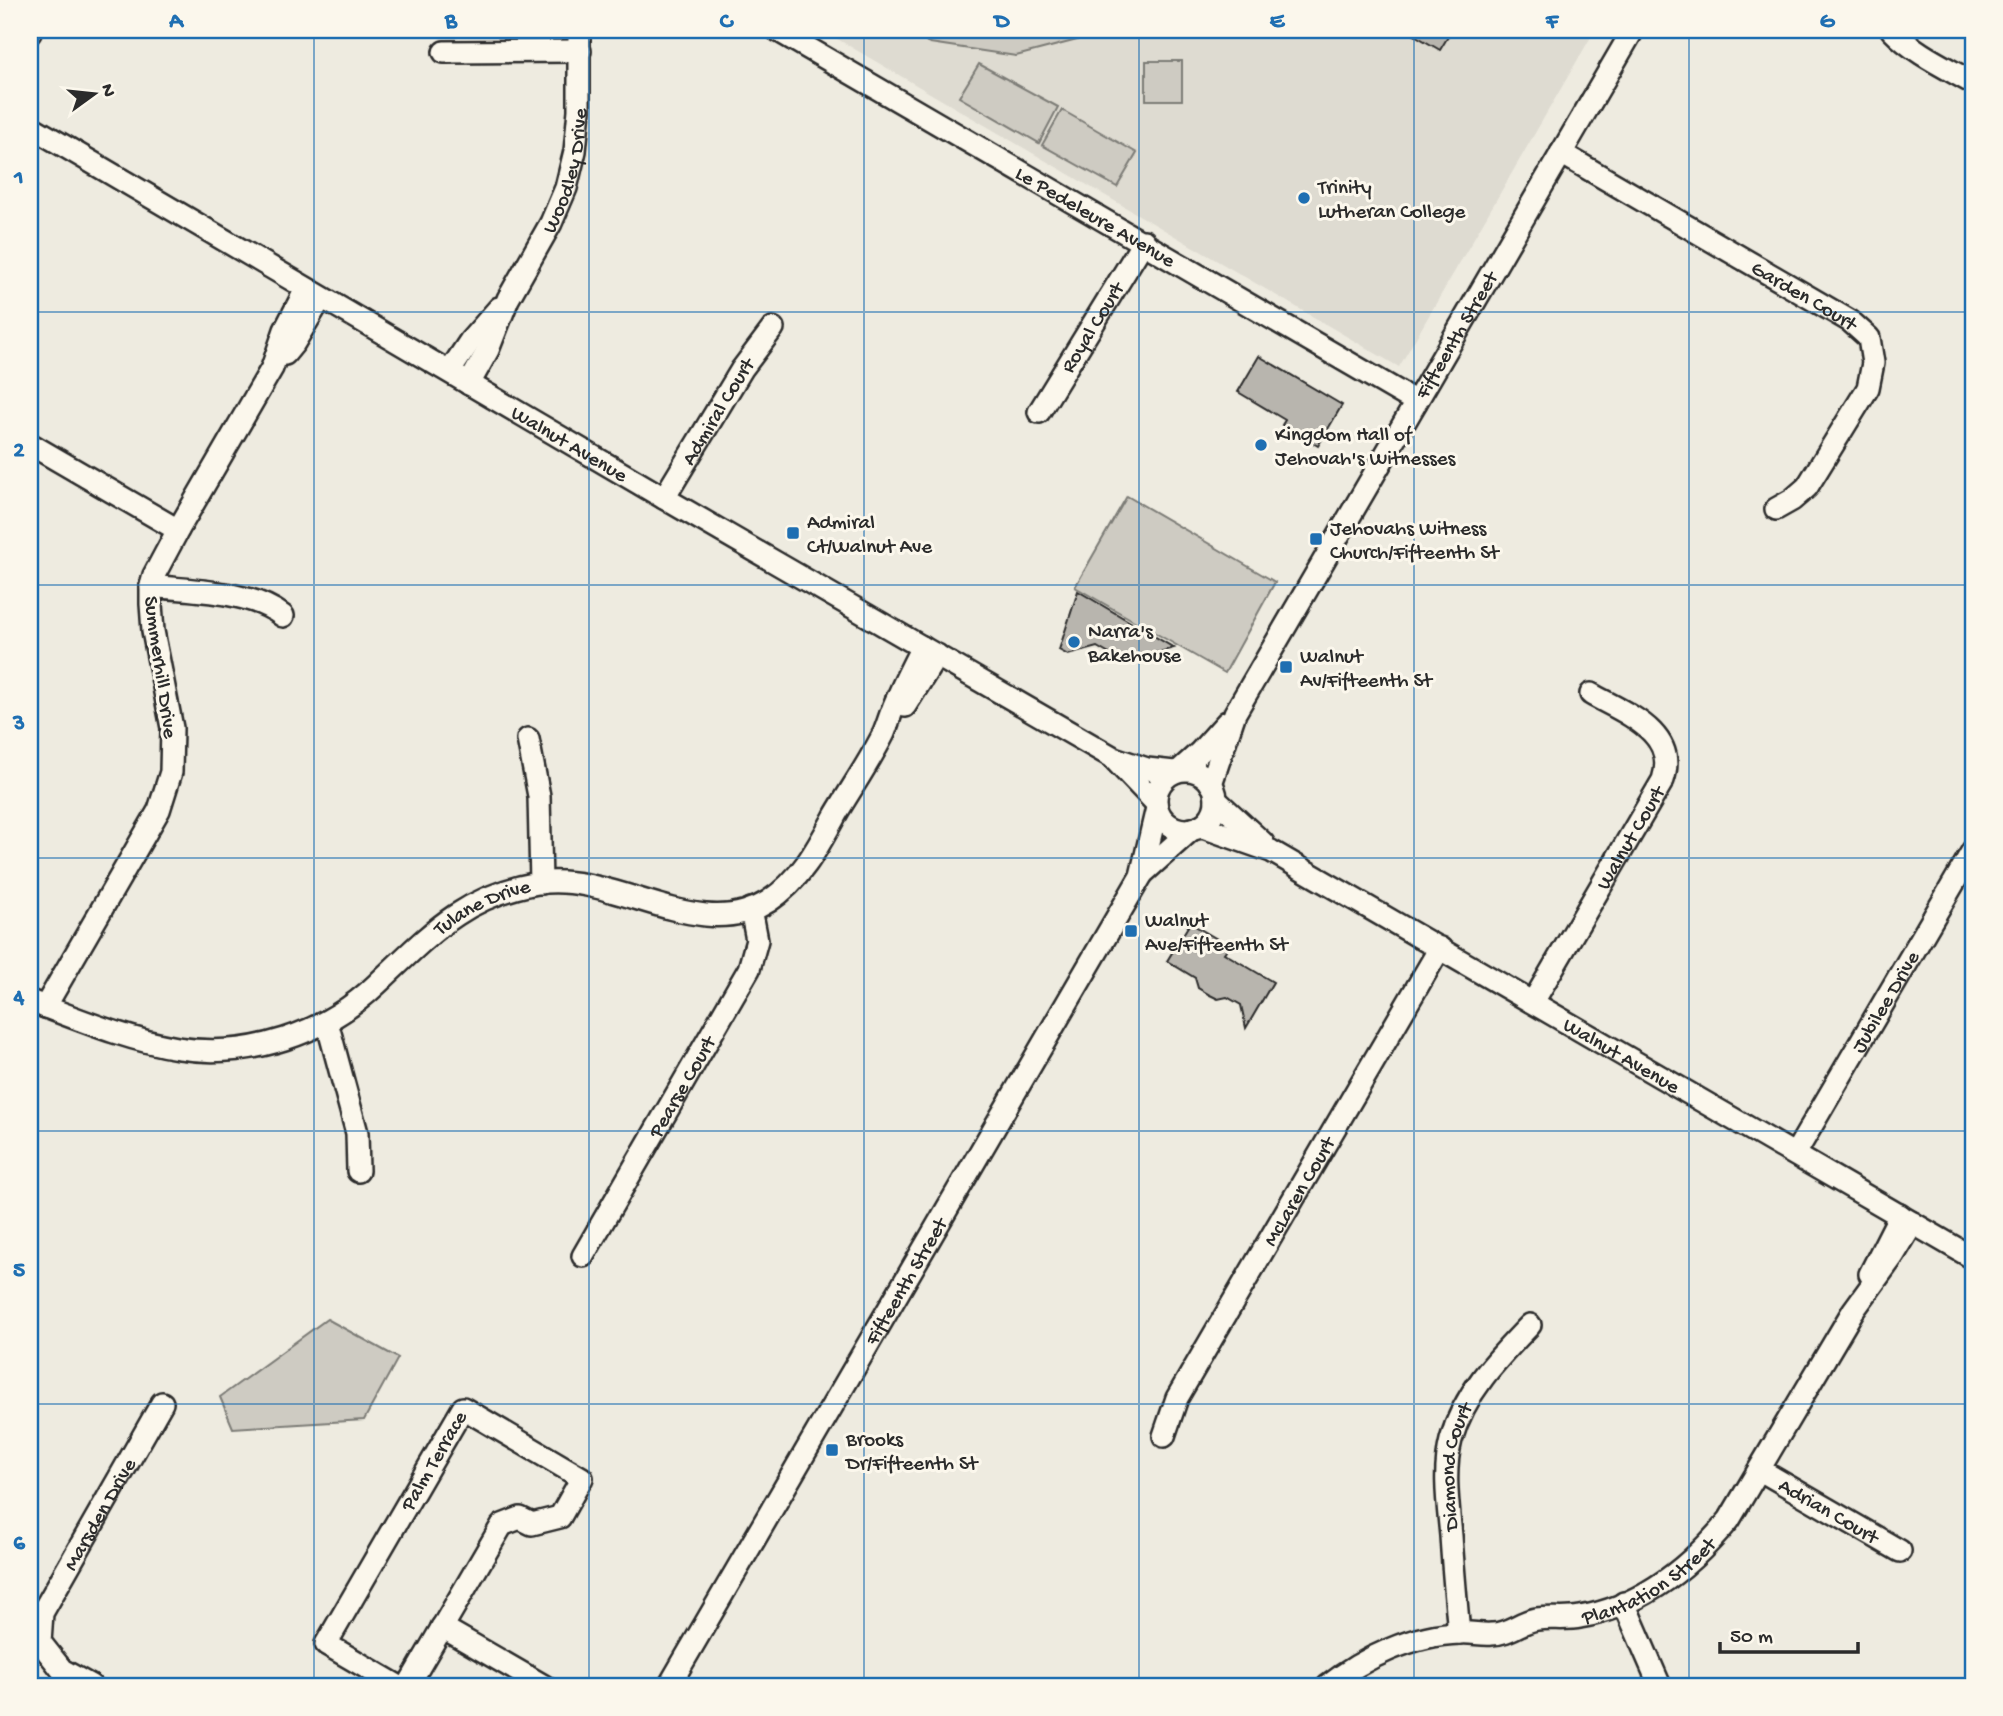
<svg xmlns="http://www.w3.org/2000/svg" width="2003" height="1716" font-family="'Gochi Hand',sans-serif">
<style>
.built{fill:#dedbd1}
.green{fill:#cecbc2;stroke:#7c7b76;stroke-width:2}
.building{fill:#b8b5ae;stroke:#2b2b2b;stroke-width:2}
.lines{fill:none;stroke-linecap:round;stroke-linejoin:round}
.minor-casing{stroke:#2b2b2b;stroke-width:26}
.minor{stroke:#fbf7ec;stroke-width:21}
.grid{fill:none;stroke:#1f6fb2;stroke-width:2;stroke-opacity:0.55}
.poi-dot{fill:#1f6fb2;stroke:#fbf7ec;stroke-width:2.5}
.labels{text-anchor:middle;stroke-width:6;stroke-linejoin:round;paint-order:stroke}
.street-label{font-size:21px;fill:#2b2b2b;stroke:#fbf7ec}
.poi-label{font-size:21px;fill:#2b2b2b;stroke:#fbf7ec;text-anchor:start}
.neatline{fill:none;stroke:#1f6fb2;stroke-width:2.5}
.grid-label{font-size:23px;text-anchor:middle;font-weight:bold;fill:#1f6fb2}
</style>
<rect width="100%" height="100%" fill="#eeebe0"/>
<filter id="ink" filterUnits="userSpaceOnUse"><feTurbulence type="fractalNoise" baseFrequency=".0143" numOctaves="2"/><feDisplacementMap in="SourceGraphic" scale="14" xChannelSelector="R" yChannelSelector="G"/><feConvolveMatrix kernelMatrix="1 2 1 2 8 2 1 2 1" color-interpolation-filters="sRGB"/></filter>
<g filter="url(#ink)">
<!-- built -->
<path class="built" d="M822,30H1595L1399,367Z"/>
<!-- green -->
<path class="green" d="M898,30H1088L1077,40L1016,56L930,43Z
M1146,61H1182V100H1146Z
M979,64L1058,107L1039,143L959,97Z
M1062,110L1137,153L1117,187L1042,145Z
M1127,496L1275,582L1225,673L1075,587Z
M327,1319L398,1358L364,1420L233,1428L220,1397Z"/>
<!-- building -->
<path class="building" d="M1406,30H1452L1440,50Z
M1259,356L1342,405L1318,446L1282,425L1285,420L1238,392Z
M1078,591L1174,648L1123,662L1097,647L1068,655L1059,650Z
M1190,923L1229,946L1224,953L1273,982L1246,1028L1241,1005L1227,997L1218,999L1210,995L1198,988L1195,978L1167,961Z"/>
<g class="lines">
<!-- minor casing -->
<g class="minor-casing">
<g id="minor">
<path id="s1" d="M777,30L1416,402"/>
<path d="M1892,30C1914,53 1945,67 1973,83"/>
<path d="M30,33L31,30"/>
<path d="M444,52L580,51"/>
<path id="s2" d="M30,126L664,498L1114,758L1147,769L1174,772"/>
<path id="s3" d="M1561,153L1850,321L1869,338L1873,363L1868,388L1807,487L1792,500L1776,509"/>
<path d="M285,354L294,343L321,298"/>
<path d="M450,371L470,341L499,308"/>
<path id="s4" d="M469,384L488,350L508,299L551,223L566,188L575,151L579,110V30"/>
<path id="s5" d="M1039,412L1144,241"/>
<path d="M30,444L178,530"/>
<path id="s6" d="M664,498L742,369L773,328"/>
<path d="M151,586C192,591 250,590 283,616"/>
<path d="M905,706L937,655"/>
<path d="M528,739L539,796L541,883"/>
<path d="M1115,760L1156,803"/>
<path d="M1180,770L1200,752L1227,722"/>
<circle cx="1186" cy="800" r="30"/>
<path id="s7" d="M1211,784L1235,713L1633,30"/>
<path d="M1216,800L1263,843"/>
<path id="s8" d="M1200,826L1271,851L1973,1258"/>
<path d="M1142,874L1192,829"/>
<path id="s9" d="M30,1001C78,1019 127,1040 178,1048C250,1059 325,1034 377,984C429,935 463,896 538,883C614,871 700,946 769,901C801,880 818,847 836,814C852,787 870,761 884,733C889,721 892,708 898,697C905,680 914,663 922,647"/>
<path id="s10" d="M1533,1002L1663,780C1679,732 1624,713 1591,694"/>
<path d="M45,1007L159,810L171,772L172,728L153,631L151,604V586L154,575L178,530L272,368L285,330L306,289"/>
<path d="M327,1022L357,1133L358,1171"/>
<path id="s11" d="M1795,1154L1973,850"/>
<path id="s12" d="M583,1256L749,969L757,940L751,909"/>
<path d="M1870,1274L1900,1215"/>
<path id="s13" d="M1164,1436L1177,1398L1440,948"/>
<path id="s14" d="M1760,1470L1900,1551"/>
<path d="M1624,1603L1660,1686"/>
<path d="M442,1627L544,1686"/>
<path id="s15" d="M1459,1633C1456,1600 1453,1568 1451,1536C1448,1504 1443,1471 1451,1440C1464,1393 1497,1359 1530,1325"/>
<path id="s16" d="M91,1686L62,1670L40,1642L42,1613L162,1403"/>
<path id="s17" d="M398,1686L326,1644L463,1408L582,1478L560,1517L532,1524L520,1518L502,1525L408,1686"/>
<path id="s18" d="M669,1686L1141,876L1157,808"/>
<path id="s19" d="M1328,1686C1363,1658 1414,1634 1460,1633C1471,1632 1481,1635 1492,1634C1509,1634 1521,1621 1537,1619C1551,1617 1566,1620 1580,1617C1641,1607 1691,1566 1729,1520L1853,1311L1893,1256L1913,1223"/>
</g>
</g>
<!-- minor -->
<use href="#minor" class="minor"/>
</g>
</g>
<!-- grid -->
<path class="grid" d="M314,30V1686M589,30V1686M864,30V1686M1139,30V1686M1414,30V1686M1689,30V1686M30,312H1973M30,585H1973M30,858H1973M30,1131H1973M30,1404H1973"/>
<!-- markers -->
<g class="poi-dot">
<circle cx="1304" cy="198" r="7"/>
<circle cx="1261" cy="445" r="7"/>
<rect x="786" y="526" width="14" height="14" rx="3.5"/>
<rect x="1309" y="532" width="14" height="14" rx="3.5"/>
<circle cx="1074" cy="642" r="7"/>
<rect x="1279" y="660" width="14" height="14" rx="3.5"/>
<rect x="1124" y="924" width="14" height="14" rx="3.5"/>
<rect x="825" y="1443" width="14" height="14" rx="3.5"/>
</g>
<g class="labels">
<!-- street labels -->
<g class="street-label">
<text dy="7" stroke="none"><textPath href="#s4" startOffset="236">Woodley Drive</textPath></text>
<text dy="7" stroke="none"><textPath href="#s1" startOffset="369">Le Pedeleure Avenue</textPath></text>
<text dy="7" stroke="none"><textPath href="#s3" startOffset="282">Garden Court</textPath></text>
<text dy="7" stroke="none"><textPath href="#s5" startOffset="100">Royal Court</textPath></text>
<text dy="7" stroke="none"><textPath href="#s7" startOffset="513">Fifteenth Street</textPath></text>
<text dy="7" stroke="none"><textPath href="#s6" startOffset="102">Admiral Court</textPath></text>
<text dy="7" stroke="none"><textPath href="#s2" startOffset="626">Walnut Avenue</textPath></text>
<text transform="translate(162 667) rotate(82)" y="7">Summerhill Drive</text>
<text dy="7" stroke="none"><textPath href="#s10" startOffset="191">Walnut Court</textPath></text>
<text dy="7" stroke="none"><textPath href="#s9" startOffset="504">Tulane Drive</textPath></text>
<text dy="7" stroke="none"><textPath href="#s11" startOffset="177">Jubilee Drive</textPath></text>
<text dy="7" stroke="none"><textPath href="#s8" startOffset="481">Walnut Avenue</textPath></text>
<text dy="7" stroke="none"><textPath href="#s12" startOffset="196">Pearse Court</textPath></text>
<text dy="7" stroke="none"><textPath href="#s13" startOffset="280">McLaren Court</textPath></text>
<text dy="7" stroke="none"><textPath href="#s18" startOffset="469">Fifteenth Street</textPath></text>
<text dy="7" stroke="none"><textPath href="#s17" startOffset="296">Palm Terrace</textPath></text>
<text dy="7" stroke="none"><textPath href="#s15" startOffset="168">Diamond Court</textPath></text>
<text dy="7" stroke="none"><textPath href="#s14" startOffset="80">Adrian Court</textPath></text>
<text dy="7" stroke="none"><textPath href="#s16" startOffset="212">Marsden Drive</textPath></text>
<text dy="7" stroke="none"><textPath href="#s19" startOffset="346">Plantation Street</textPath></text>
</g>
<!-- poi labels -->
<g class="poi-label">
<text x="1318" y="193">Trinity<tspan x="1318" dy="24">Lutheran College</tspan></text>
<text x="1275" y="440">Kingdom Hall of<tspan x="1275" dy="24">Jehovah's Witnesses</tspan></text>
<text x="807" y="528">Admiral<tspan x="807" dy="24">Ct/Walnut Ave</tspan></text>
<text x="1330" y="534">Jehovahs Witness<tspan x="1330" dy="24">Church/Fifteenth St</tspan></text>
<text x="1088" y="637">Narra's<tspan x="1088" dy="24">Bakehouse</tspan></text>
<text x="1300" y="662">Walnut<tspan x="1300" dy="24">Av/Fifteenth St</tspan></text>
<text x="1145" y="926">Walnut<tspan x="1145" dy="24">Ave/Fifteenth St</tspan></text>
<text x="846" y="1445">Brooks<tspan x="846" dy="24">Dr/Fifteenth St</tspan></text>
</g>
</g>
<!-- margin -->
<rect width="2003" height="1716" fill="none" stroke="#fbf7ec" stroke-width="77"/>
<!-- north arrow -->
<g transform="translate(94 94) rotate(75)" stroke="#fbf7ec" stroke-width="5" paint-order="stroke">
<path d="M0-5L12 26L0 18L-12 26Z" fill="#2b2b2b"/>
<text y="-10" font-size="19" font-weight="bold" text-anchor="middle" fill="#2b2b2b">N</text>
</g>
<!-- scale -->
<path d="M1720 1642v10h138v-10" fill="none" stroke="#2b2b2b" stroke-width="3.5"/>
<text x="1730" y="1642" font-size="21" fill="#2b2b2b" stroke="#fbf7ec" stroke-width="5" paint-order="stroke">50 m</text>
<rect x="38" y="38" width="1927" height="1640" class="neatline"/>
<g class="grid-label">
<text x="176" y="27">A</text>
<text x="451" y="27">B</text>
<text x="726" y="27">C</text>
<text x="1002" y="27">D</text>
<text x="1277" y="27">E</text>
<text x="1552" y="27">F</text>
<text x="1827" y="27">G</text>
<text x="19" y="183">1</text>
<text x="19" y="456">2</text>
<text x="19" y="729">3</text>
<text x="19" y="1003">4</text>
<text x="19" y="1276">5</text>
<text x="19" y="1549">6</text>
</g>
</svg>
